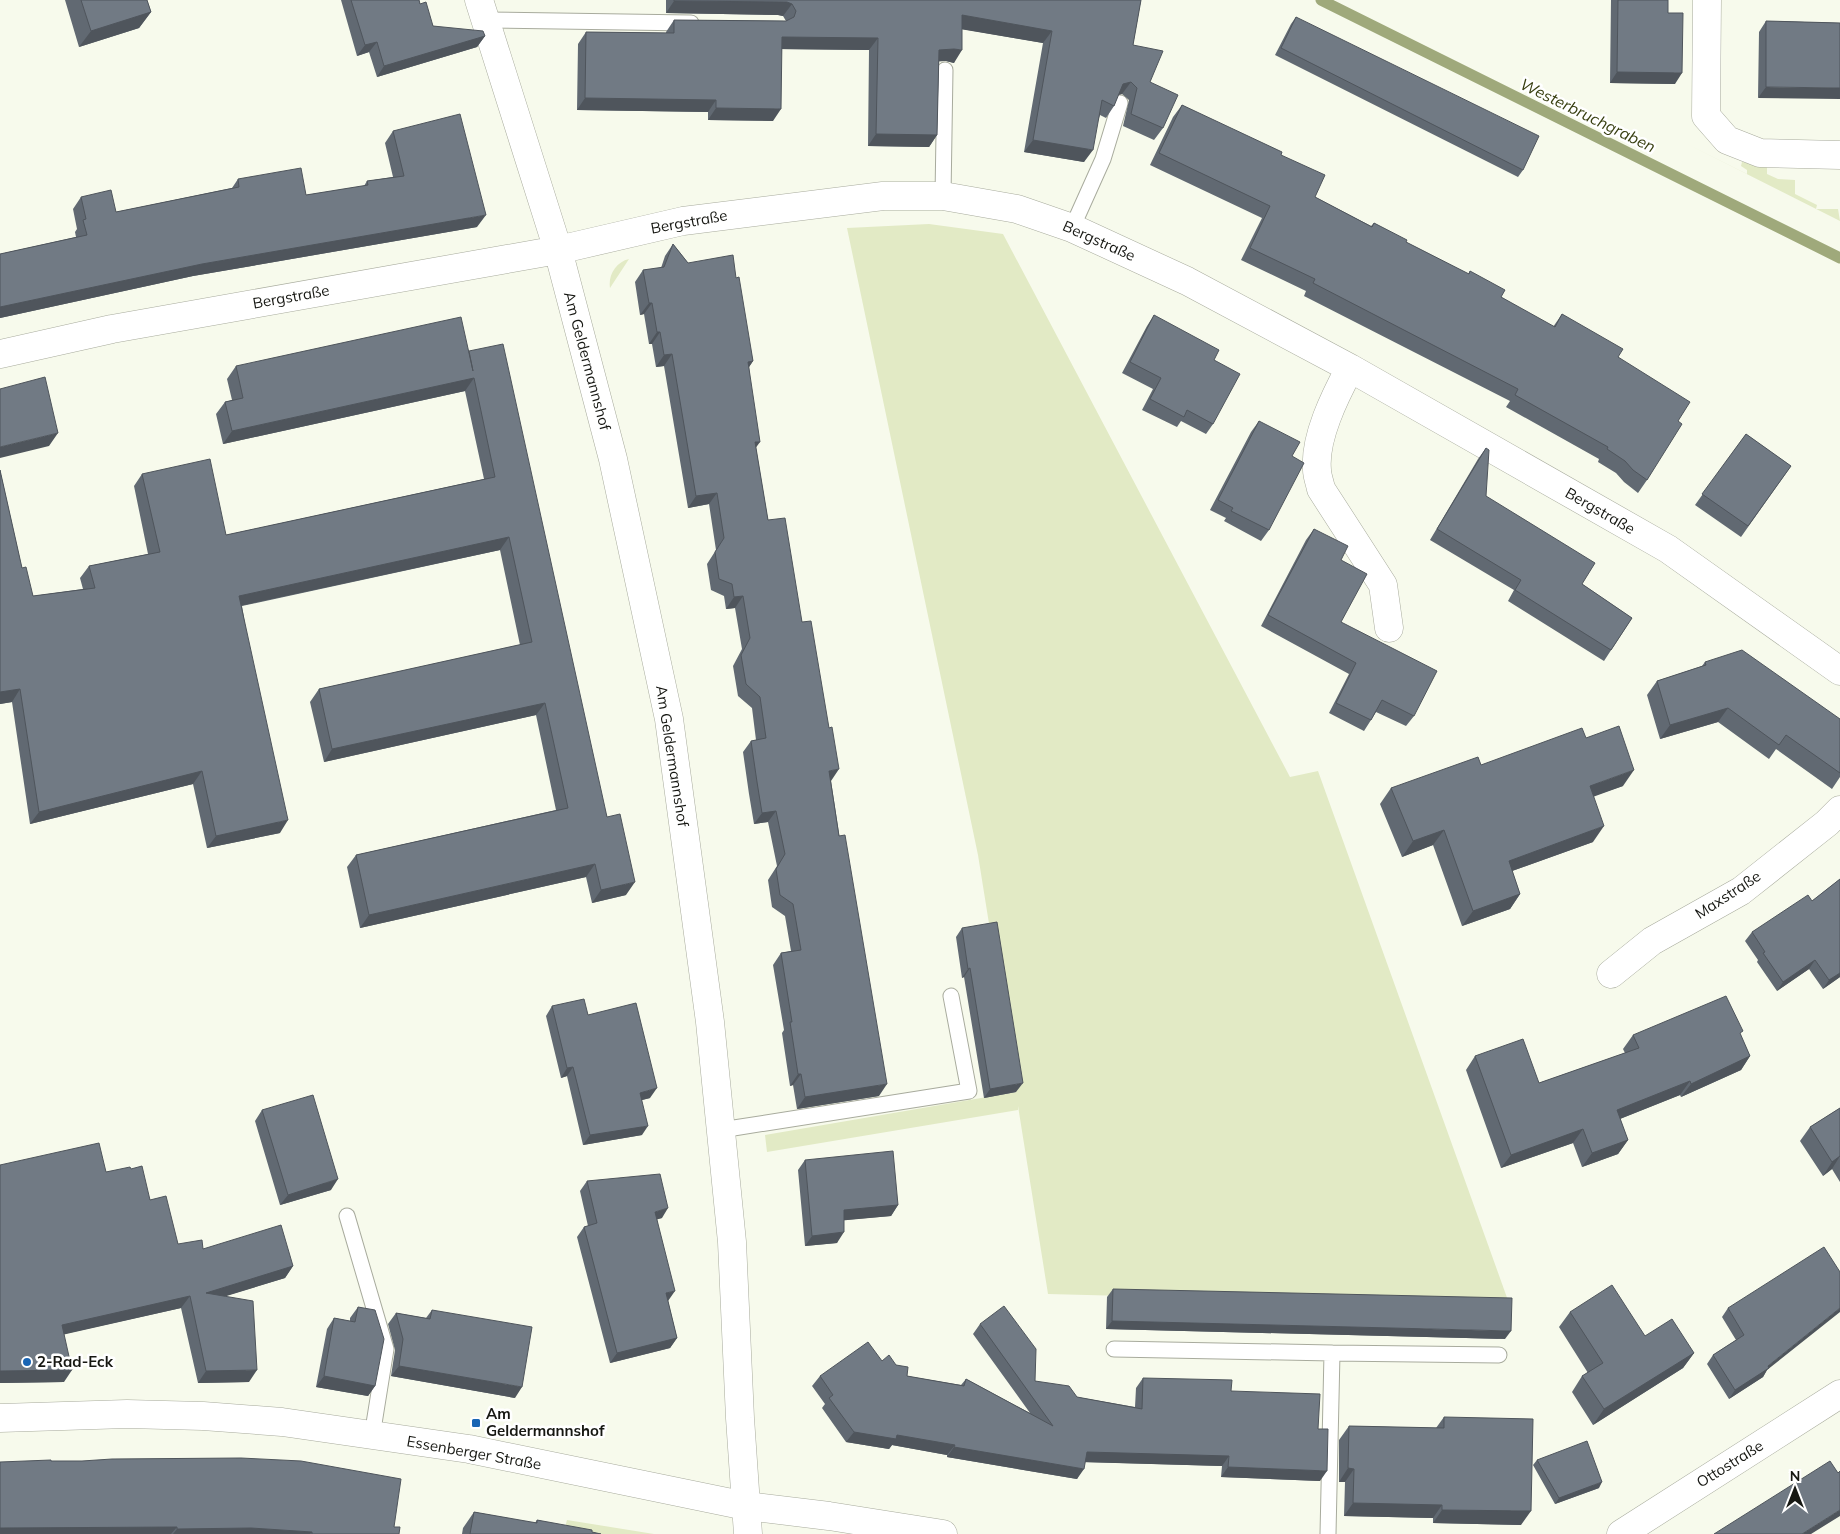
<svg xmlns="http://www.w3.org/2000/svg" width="1840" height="1534" font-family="Mulish,sans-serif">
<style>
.green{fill:#e2eac5}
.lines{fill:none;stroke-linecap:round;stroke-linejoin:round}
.stream{stroke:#9fa97b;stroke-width:11}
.lane-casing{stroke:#a8ab9d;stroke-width:17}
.street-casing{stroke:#a8ab9d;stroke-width:29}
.secondary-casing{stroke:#a8ab9d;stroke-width:29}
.lane{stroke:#fff;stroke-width:15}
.street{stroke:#fff;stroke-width:28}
.secondary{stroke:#fff;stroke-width:28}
.wall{fill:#616972}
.shaded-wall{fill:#4f555c}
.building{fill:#717a84;stroke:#4f555c}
.poi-dot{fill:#1965b4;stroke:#fff;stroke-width:2}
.labels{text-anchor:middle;stroke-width:5;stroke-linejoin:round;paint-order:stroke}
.street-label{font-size:15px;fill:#161712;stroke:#fff}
.poi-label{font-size:15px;font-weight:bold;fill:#161712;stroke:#fff;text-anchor:start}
.water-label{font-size:16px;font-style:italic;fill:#383f11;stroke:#fff}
</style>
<rect width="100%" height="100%" fill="#f7faec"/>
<!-- green -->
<path class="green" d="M1683,142L1747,174V170L1741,166L1742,162L1767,165V174L1778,179L1795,180V194L1817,205L1816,209H1838L1840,221Z
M929,224L1003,234L1290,777L1318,771L1510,1306L1048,1294L1018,1106V1110L767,1152L765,1135L1016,1092L978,855L847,228Z
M629,259L610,288C608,275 616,262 629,259Z
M567,1520L654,1534H580L564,1531Z"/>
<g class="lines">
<!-- stream -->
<path class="stream" d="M1321,0L1840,258"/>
<!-- lane casing -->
<g class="lane-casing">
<path id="lane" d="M485,20L691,23
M943,196L945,70
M1072,228L1103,159L1120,103
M721,1130L969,1091L951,996
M347,1216L386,1349L372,1436
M1114,1349L1332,1353
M1328,1534L1332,1353L1499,1355"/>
</g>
<!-- street casing -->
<g class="street-casing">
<path id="street" d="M479,0L558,250L613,459L669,719L710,1022L732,1242L740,1418L748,1534
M1707,0L1706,116L1727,140L1760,153L1840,155
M0,354L112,329L558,250L683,221L883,196H943L1017,209L1072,228L1187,281L1350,368L1668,549L1840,671
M1350,368C1335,396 1314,438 1317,470C1317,476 1320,483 1321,489L1383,585L1389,628
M1611,974L1652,941L1741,891L1827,823L1840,810
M1621,1534L1840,1394"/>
</g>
<!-- secondary casing -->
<g class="secondary-casing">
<path id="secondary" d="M0,1418L127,1414L203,1416L282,1422L469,1449L746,1506L829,1516L943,1534"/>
</g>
<!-- lane -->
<use href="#lane" class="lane"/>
<!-- street -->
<use href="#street" class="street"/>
<!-- secondary -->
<use href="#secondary" class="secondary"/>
</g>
<!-- wall -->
<path class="wall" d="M65,0H147L151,12L139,28L79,47Z
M341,0H419L420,4L433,26L485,36L477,47L377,77L369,52L357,56Z
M666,0H1141L1133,45L1150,82L1163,128L1154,140L1123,126L1129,100L1122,94L1118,95L1114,106L1106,118L1100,115L1084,162L1024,152L1043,43L962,29L954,63L946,61H939L937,135L929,147L868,146L869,50L782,49L773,121L708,120V112L577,110L578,44L586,32L666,33V32L674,20L786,21L783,16L778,15L666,13Z
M1611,0H1668V13L1675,84L1610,83Z
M1296,17L1523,170L1518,177L1275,55L1291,24Z
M1766,21L1840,23L1758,98L1759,32Z
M1182,105L1281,155L1315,197L1371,226L1374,223L1406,242L1468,274L1470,271L1501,297L1553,327L1562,314L1618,357L1678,421L1647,480L1638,493L1624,482L1616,473L1598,462L1599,459L1506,407L1510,401L1304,296L1306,291L1241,260L1262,218L1150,165L1173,117Z
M393,131L477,227L193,276L0,318V254L76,237L75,232L77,229L73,209L81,197L116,212L232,188L238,179L306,195L364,186L367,181L393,177L385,143Z
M673,244L688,263L736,278L753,361L749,367L756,448L768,520L802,622L831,781L879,1096L797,1109L793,1085L790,1086L782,1033L784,1030L773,965L781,953L791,951L785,916L772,907L768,880L777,866L768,822L754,824L749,794L743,752L751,741L756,740L752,708L738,696L733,666L742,649L735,608L726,609L724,596L711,590L707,564L716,550L709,504L688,508L664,366L656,367L652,344H649L644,314L640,315L635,282L643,270L661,268L665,256Z
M1154,315L1214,360L1213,424L1206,434L1181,421L1177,427L1142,410L1153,389L1122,373L1147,326Z
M469,352L607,817L626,895L592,903L586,877L360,928L347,867L356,855L556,810L536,715L324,762L310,702L319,689L520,645L500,550L242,606L280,833L207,848L193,784L30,824L12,702L0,704V470L22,568L33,596L83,589L80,578L89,566L148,554L134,486L142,474L226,535L484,479L465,391L223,444L216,414L225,402L232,400L227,379L236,366Z
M1259,421L1292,456L1269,530L1261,541L1224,521L1226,518L1210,510L1251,432Z
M1746,434L1791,466L1741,537L1695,505Z
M1486,448V496L1582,584L1632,618L1604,661L1508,601L1514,590L1430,540L1478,459Z
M1314,529L1341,560V622L1414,716L1406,726L1376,712L1371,720L1364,731L1329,713L1349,674L1261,626L1306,540Z
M1705,662L1840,719V777L1832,789L1776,749L1769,759L1718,722L1660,739L1647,695L1657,681L1702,666Z
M1481,765L1623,786L1593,796V842L1512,871L1520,894L1510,909L1462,926L1433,845L1402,857L1380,804L1391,788Z
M1840,879V977L1823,989L1809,969L1777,991L1757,962L1758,960L1745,941L1752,932L1812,901Z
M962,928L1016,1092L984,1098L964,977L962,978L956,937Z
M552,1006L588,1015L650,1098L642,1100V1135L583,1145L567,1076L561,1078L546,1016Z
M1740,1034L1750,1056L1741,1070L1681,1097L1680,1095L1620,1119L1628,1140L1618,1154L1582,1167L1573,1143L1501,1168L1466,1070L1475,1056L1539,1083L1625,1053L1623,1049L1633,1035Z
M1840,1108V1182L1832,1169L1823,1176L1800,1141L1810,1127Z
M262,1110L331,1190L280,1205L255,1121Z
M805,1160L898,1205L891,1216L844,1220L837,1243L805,1246L798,1170Z
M0,1165L106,1172L131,1169L150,1200L178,1244L293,1266L285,1278L225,1296L249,1382L198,1383L181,1308L64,1334V1382L0,1383Z
M587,1181L662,1218L657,1219L668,1301L677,1338L670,1348L610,1363L577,1237L584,1227L588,1226L580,1191Z
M1113,1289L1505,1339L1106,1329L1107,1297Z
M358,1307L375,1386L368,1396L316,1387L327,1329L334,1318L350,1321V1318Z
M1728,1308L1767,1370L1763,1377L1729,1399L1707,1364L1713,1355L1736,1340L1722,1317Z
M432,1310L515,1398L391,1376L395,1350L388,1324L396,1313L426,1318Z
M1570,1312L1645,1336L1694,1353L1683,1368L1593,1425L1572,1392L1582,1376L1588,1373L1559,1327Z
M980,1324L1035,1381L1077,1397L1135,1407L1136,1388L1143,1378L1231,1391L1318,1429L1320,1481L1221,1477L1222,1466L1085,1462L1077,1479L947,1457V1455L892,1445L889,1449L846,1442L822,1408L825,1404L812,1386L820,1376L882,1361L896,1365L907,1376L961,1385L966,1379L1030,1413L973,1334Z
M1444,1417L1521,1525L1433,1523V1518L1344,1516L1345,1482H1339V1440L1349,1426L1436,1428Z
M1537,1460L1599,1488L1555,1504L1533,1465Z
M51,1461L399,1534H0Z
M474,1512L535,1523L537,1520L601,1534H462L463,1528Z"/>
<!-- shaded-wall -->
<path class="shaded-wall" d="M674,1L787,2L792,4L783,16L778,15L666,13Z
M151,12L139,28L79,47L91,31Z
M962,15L1052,31L1043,43L954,28Z
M485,36L477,47L377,77L384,66Z
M782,37L878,38L869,50L774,49Z
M377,42L369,52L357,56L365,45Z
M954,49L962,50L954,63L946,61L930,62L939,50Z
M1617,72L1682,73L1675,84L1610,83Z
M1131,82L1122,94L1114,96L1123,84Z
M1766,87L1840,88V99L1758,98Z
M585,98L716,100L708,112L577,110Z
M716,108L781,109L773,121L708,120Z
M876,134L937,135L929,147L868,146Z
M1033,140L1093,150L1084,162L1024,152Z
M486,215L477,227L193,276L0,318V307L202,264Z
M649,303H652L644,314L640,315Z
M657,332H660L652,344H649Z
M672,354L664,366L656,367L664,355Z
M753,361L745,373L748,362Z
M474,378L465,391L223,444L232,431Z
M58,433L49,446L0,458V447Z
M755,442H760L752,453Z
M717,493L709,504L688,508L696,496Z
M509,537L500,550L230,608L239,596Z
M743,596L735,608L726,609L734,597Z
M20,689L12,702L0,704V692Z
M545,703L536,715L324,762L332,749Z
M1728,708L1718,722L1660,739L1670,725Z
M839,769L831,781L820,782L829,771Z
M1634,770L1623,786L1579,802L1590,786Z
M202,771L193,784L30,824L39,812Z
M776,811L768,822L754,824L762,813Z
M288,820L280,833L207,848L216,836Z
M1604,826L1593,842L1498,876L1509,861Z
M1444,830L1433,845L1402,857L1413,841Z
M595,864L586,877L360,928L369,915Z
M635,882L626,895L592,903L601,890Z
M1520,894L1510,909L1462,926L1473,911Z
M1815,960L1809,969L1777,991L1783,982Z
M970,968L964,977L962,978L968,969Z
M1840,973V977L1823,989L1829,980Z
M1750,1056L1741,1070L1681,1097L1691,1084Z
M573,1067L567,1076L561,1078L567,1068Z
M798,1074H801L793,1085L790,1086Z
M1690,1081L1680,1095L1607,1124L1617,1110Z
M1023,1083L1016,1092L984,1098L990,1089Z
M887,1084L879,1096L797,1109L805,1097Z
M657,1088L650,1098L634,1102L640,1093Z
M648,1126L642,1135L583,1145L590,1135Z
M1583,1129L1573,1143L1501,1168L1511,1155Z
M1628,1140L1618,1154L1582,1167L1592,1153Z
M1840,1156L1832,1169L1823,1176L1832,1162Z
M338,1179L331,1190L280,1205L288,1195Z
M898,1205L891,1216L837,1221L844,1210Z
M668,1208L662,1218L648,1222L655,1212Z
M844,1232L837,1243L805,1246L812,1236Z
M293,1266L285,1278L197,1305L206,1293Z
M675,1291L668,1301L659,1303L666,1293Z
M190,1296L181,1308L53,1337L62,1325Z
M1840,1308V1312L1767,1370L1763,1377L1729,1399L1735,1390L1768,1366Z
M1112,1321L1511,1331L1505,1339L1106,1329Z
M677,1338L670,1348L610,1363L617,1353Z
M1694,1353L1683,1368L1593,1425L1604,1409Z
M399,1366L522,1387L515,1398L391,1376Z
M72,1370L64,1382L0,1383V1371Z
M257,1370L249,1382L198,1383L206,1371Z
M324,1376L375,1386L368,1396L316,1387Z
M854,1432L897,1435L955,1445L947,1455L892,1445L889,1449L846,1442Z
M954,1447L1084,1469L1077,1479L947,1457Z
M1087,1452L1229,1456L1222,1466L1080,1462Z
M1228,1467L1327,1471L1320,1481L1221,1477Z
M1348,1468L1354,1469L1345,1482H1339Z
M1602,1482L1599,1488L1555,1504L1559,1498Z
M1353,1503L1442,1505L1433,1518L1344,1516Z
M1442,1510L1531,1511L1521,1525L1433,1523Z
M1840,1510V1516L1811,1534H1802Z
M177,1527L171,1534H0V1528Z
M251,1528L312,1532L310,1534H173L177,1529Z"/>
<!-- building -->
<path class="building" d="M81,0H147L151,12L91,31Z
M351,0H419L420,4L426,2L433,26L483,31L485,36L384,66L377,42L365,45Z
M674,0H1141L1133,45L1163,51L1150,82L1178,95L1163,128L1131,114L1137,88L1131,82L1123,84L1114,106L1102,100L1093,150L1033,140L1052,31L962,15V50L954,49L939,50L937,135L876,134L878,38L782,37L781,109L716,108V100L585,98L586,32L674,33V20L786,21L794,17L796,11L792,4L787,2L674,1Z
M1618,0H1668V13H1683L1682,73L1617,72Z
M1296,17L1539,136L1523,170L1281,48Z
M1766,21L1840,23V88L1766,87Z
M1182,105L1282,152L1281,155L1325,175L1315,197L1372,227L1374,223L1407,240L1406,242L1469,274L1470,271L1505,290L1501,297L1555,327L1562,314L1623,349L1618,357L1690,402L1678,421L1682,424L1647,480L1633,470L1625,461L1607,449L1608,447L1515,395L1518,389L1313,283L1315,279L1250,248L1270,206L1159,153Z
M460,114L486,215L202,264L0,307V254L87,235L83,220L86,219L81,197L111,190L116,212L239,187L238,179L301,168L306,195L368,185L367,181L404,176L393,131Z
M673,244L688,263L733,255L736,278L739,277L753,361L748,362L760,442H755L768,520L785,518L802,622L811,621L829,728L832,727L839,769L829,771L839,836L845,835L887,1084L805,1097L801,1074H798L790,1022H792L781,953L801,950L793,904L780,895L776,869L785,854L776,811L762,813L757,782L751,741L766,738L760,697L746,684L741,655L750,638L743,596L734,597L732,584L719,579L715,552L724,538L717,493L696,496L672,354L664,355L660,332H657L652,303H649L643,270L664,267Z
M1154,315L1219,350L1214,360L1240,374L1213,424L1187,410L1184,417L1150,399L1161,378L1130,362Z
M461,317L473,371L469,351L503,344L607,817L620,814L635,882L601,890L595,864L369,915L356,855L568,808L545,703L332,749L319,689L532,642L509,537L239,596L288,820L216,836L202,771L39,812L20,689L0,692V470L22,568L26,567L33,596L95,588L89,566L160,552L142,474L210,459L226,535L495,477L474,378L232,431L225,402L243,398L236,366Z
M45,377L58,433L0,447V389Z
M1259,421L1300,442L1292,456L1304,463L1269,530L1231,511L1233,508L1218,500Z
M1746,434L1791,466L1748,526L1702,494Z
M1486,448L1489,450L1486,496L1595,563L1582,584L1632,618L1611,650L1515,590L1521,580L1437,529Z
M1314,529L1348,546L1341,560L1367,574L1341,622L1437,671L1414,716L1382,700L1371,720L1336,703L1356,663L1268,615Z
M1742,650L1840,719V773L1786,735L1779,745L1728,708L1670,725L1657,681L1706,665L1705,662Z
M1619,726L1634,770L1590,786L1604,826L1509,861L1520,894L1473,911L1444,830L1413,841L1391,788L1478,757L1481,765L1582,728L1586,738Z
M1840,879V973L1829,980L1815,960L1783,982L1763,953L1765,952L1752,932L1808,895L1812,901Z
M997,922L1023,1083L990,1089L970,968L968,969L962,928Z
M1726,996L1743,1031L1740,1033L1750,1056L1691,1084L1690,1081L1617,1110L1628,1140L1592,1153L1583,1129L1511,1155L1475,1056L1523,1039L1539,1083L1639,1048L1633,1035Z
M584,999L588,1015L636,1003L657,1088L640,1093L648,1126L590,1135L573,1067L567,1068L552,1006Z
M313,1095L338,1179L288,1195L262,1110Z
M1840,1108V1156L1832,1162L1810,1127Z
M99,1143L106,1172L130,1167L131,1169L142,1166L150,1200L166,1196L178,1244L202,1240L203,1249L281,1225L293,1266L206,1293L253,1301L257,1370L206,1371L190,1296L62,1325L72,1370L0,1371V1165Z
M893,1151L898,1205L844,1210V1232L812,1236L805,1160Z
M660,1174L668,1208L655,1212L675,1291L666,1293L677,1338L617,1353L584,1227L597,1223L587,1181Z
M1824,1247L1840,1272V1308L1768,1366L1769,1368L1735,1390L1713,1355L1744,1335L1728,1308Z
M1612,1285L1645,1336L1672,1319L1694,1353L1604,1409L1582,1376L1603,1363L1570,1312Z
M1113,1289L1512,1298L1511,1331L1112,1321Z
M1004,1306L1036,1349L1035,1381L1069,1386L1077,1397L1142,1409L1143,1378L1232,1380L1231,1391L1320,1394L1318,1429H1328L1327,1471L1228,1467L1229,1456L1087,1452L1084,1469L954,1447L955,1445L897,1435L896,1439L854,1432L829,1398L833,1395L820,1376L868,1342L882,1361L889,1355L896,1365L908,1367L907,1376L964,1386L966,1379L1053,1426L980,1324Z
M358,1307L375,1310L384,1339L375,1386L324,1376L334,1318L355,1322Z
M432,1310L532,1327L522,1387L399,1366L403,1339L396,1313L430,1319Z
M1444,1417L1533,1419L1531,1511L1442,1510V1505L1353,1503L1354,1469L1348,1468L1349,1426L1444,1428Z
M1587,1441L1602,1482L1559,1498L1537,1460Z
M241,1458L301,1461L401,1479L394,1527H400L399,1534H312V1532L251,1528L177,1529V1527L0,1528V1462L51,1460V1461H82L112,1459Z
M1830,1461L1838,1473L1840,1471V1510L1802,1534H1714Z
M474,1512L537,1523V1520L592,1530V1532L601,1534H470Z"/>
<!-- markers -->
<g class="poi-dot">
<circle cx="27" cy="1362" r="5"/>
<rect x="471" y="1418" width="10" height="10" rx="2.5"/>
</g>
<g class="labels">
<!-- street labels -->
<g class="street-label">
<text transform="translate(689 222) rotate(-10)" y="5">Bergstraße</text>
<text transform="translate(1099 241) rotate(24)" y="5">Bergstraße</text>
<text transform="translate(291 297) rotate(-10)" y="5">Bergstraße</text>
<text transform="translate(587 361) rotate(75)" y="5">Am Geldermannshof</text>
<text transform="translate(1600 511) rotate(30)" y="5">Bergstraße</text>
<text transform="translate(672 756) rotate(81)" y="5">Am Geldermannshof</text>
<text transform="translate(1728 895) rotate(-33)" y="5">Maxstraße</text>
<text transform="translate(474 1453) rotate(10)" y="5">Essenberger Straße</text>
<text transform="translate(1730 1464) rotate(-32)" y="5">Ottostraße</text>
</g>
<!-- poi labels -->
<g class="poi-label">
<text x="37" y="1367">2-Rad-Eck</text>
<text x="486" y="1419">Am<tspan x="486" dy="17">Geldermannshof</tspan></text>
</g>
<!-- water labels -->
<g class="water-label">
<text transform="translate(1588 115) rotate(26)" y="6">Westerbruchgraben</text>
</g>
</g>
<!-- north arrow -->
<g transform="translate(1795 1489)" stroke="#ffffff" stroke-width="4" paint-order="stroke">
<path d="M0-4L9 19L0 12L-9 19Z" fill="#161712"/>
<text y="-8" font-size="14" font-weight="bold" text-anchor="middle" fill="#161712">N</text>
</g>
</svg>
